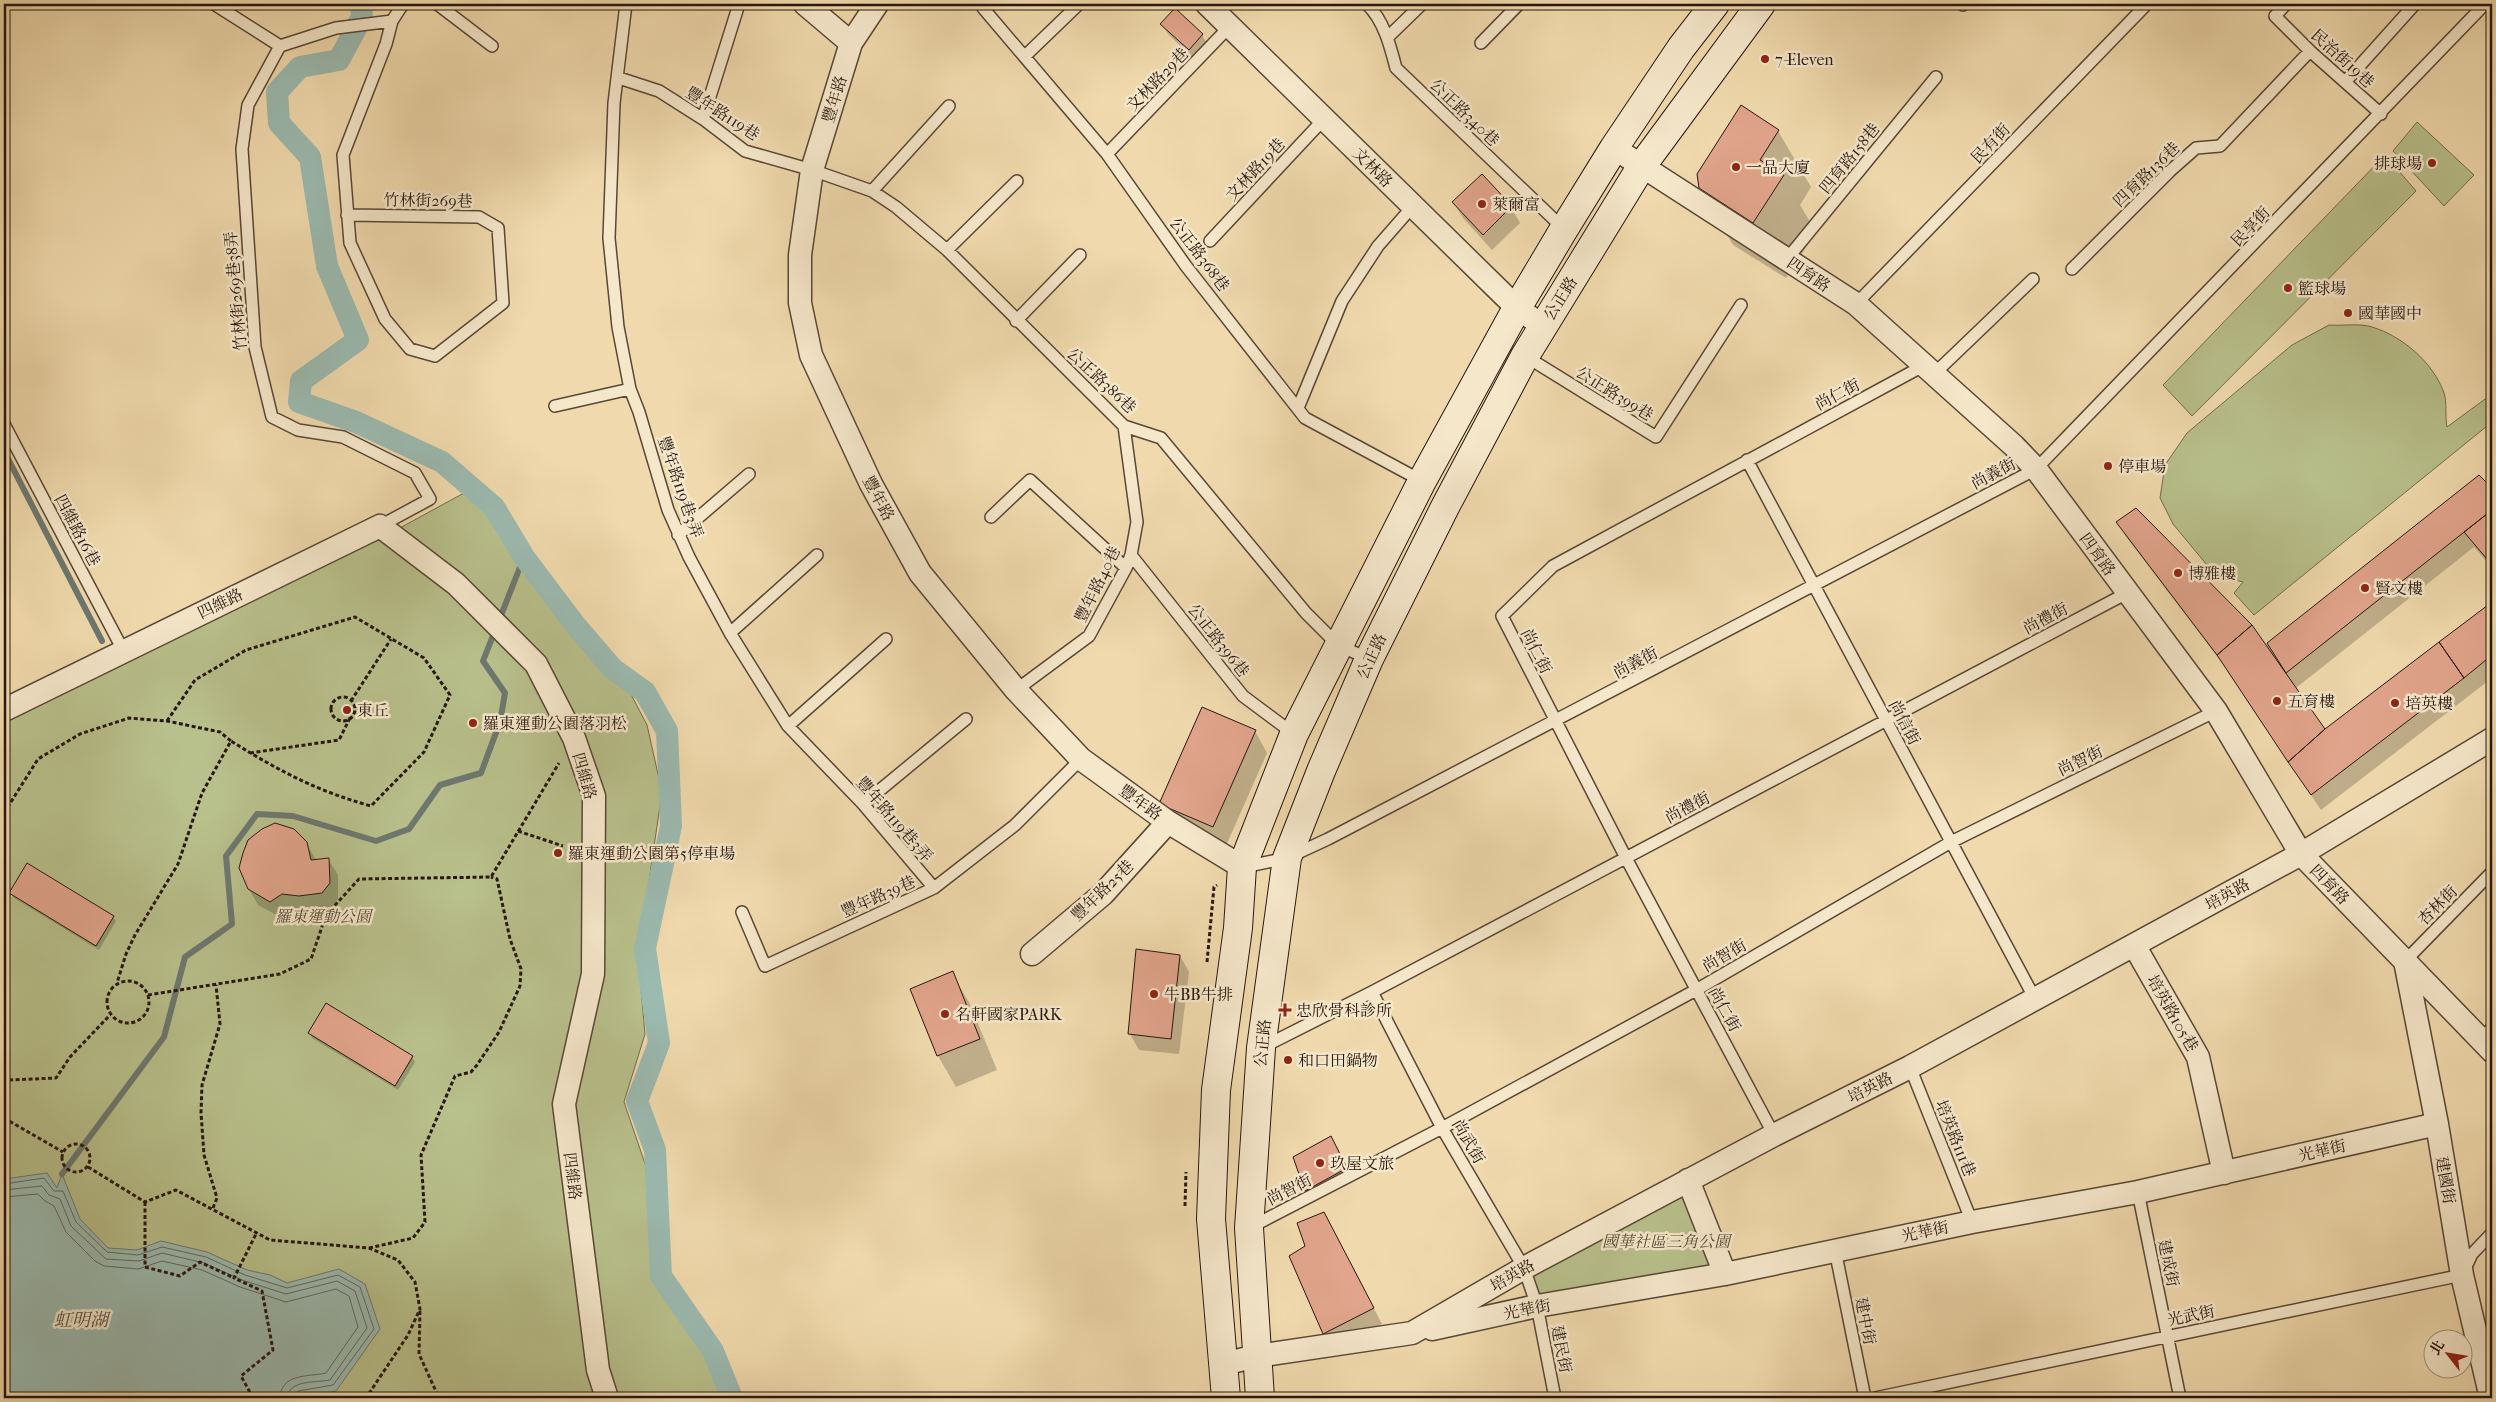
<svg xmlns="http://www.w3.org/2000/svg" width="2496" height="1402" font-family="'IM FELL French Canon','Noto Serif TC',serif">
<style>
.green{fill:#b8c08b;stroke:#706b4e}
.water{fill:#9bbab0;stroke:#6d7870}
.shadow{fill:#0003}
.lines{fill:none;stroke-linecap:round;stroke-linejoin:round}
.shore{stroke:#616860;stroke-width:1}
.stream{stroke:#6d7870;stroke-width:6}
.canal{stroke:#9bbab0;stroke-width:22}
.building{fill:#e1a48c;stroke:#271610}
.lane-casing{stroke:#594737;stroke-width:14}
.street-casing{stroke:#594737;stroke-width:25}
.secondary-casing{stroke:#271610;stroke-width:30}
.path{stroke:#271610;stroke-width:3;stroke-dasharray:4 2.5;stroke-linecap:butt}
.lane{stroke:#f5e7ca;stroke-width:11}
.street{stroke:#f5e7ca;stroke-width:22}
.secondary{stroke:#f5e7ca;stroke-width:28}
.poi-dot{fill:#8f2418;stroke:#f5e7ca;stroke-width:2}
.labels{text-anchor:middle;stroke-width:5;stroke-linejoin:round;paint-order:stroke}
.street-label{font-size:16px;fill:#271610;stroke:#f5e7ca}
.poi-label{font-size:16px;fill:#271610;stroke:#f5e7ca;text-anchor:start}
.park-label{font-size:16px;font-style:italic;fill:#524935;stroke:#f5e7ca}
.water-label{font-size:18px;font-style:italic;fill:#504f48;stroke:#f5e7ca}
</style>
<rect width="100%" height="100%" fill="#f0daad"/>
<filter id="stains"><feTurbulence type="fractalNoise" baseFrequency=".004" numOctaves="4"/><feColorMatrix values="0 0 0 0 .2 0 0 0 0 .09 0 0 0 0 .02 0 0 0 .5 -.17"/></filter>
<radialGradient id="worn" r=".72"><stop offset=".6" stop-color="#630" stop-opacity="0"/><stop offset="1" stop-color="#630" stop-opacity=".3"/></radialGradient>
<!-- green -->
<path class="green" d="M2417,122L2474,175L2444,206L2393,151Z
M2385,155L2416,191L2192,416L2163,385Z
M2329,325C2342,326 2360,323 2372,327C2402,336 2433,362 2444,393C2447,401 2445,417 2447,427L2492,394V422L2254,615L2234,593L2243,582L2227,578L2207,565L2173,524L2160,498L2165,465L2187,433L2292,345Z
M475,487L525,569L612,658L647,725L662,792L638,956L645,1034L624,1102L654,1190L668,1286L716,1369L724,1398H4V718L190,623L376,541Z
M1688,1180L1725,1274L1537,1306L1524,1268Z"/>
<!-- water -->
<path class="water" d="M47,1173L57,1188L62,1174L80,1219L108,1248L137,1250L161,1241L207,1252L247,1270L270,1275L287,1283L339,1269L365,1284L380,1329L336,1391L294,1398H4V1179Z"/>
<!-- shadow -->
<path class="shadow" d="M1175,10L1202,35L1208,45L1195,60L1168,34L1162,24Z
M1778,131L1811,187L1800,205L1816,232L1786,278L1733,245L1701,188Z
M1482,176L1511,207L1520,223L1492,250L1463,218L1454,203Z
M2479,476L2492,491V568L2474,547L2296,688L2325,730L2492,604V678L2321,810L2228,671L2127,538L2118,522L2251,626L2266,645Z
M1255,731L1267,753L1225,848L1161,804Z
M306,843L316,860L328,859L338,875V899L331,908L308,911L291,909L280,917L258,905L249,889Z
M11,893L113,917L116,921L99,950L14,898Z
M1180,956L1189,972L1179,1054L1139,1050L1130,1034Z
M952,973L970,1004L997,1070L956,1087L938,1056L911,990Z
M310,1033L412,1057L415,1062L398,1090L312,1038Z
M1337,1147L1352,1179L1312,1201L1306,1191L1295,1157Z
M1324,1213L1382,1324L1333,1349L1324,1333Z"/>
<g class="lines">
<!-- shore -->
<path class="shore" d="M4,1184L44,1178L54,1191H63L76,1222L107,1252L138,1255L162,1247L206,1257L245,1275L287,1288L338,1275L360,1287L374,1329L333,1385L298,1391L294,1398
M4,1190L42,1186L49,1195L60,1199L71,1226L106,1259L139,1261L162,1253L204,1263L242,1280L286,1294L337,1281L355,1291L367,1328L330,1380C316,1383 289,1379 287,1398
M4,1197L38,1194L45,1201L54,1206L66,1232L95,1261L104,1266L138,1269L162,1261L202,1270L240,1287L286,1302L336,1289L349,1296L358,1327L326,1373C308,1377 281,1373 280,1398"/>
<!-- stream -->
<path class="stream" d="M4,451L102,641
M62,1174L164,1037L185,957L232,924L226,856L257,814L293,816L376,841L409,829L440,785L481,773L500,722L505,693L483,661L524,557"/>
<!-- canal -->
<path class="canal" d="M361,4L362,17L339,60L300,67L277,92L279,123L310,157L327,266L358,340L301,381L299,402L356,422L442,462L494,507L524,557L576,626L613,669L645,692L667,731L671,826L645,948L659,1043L637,1101L655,1150L661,1276L713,1351L732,1398"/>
</g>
<!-- building -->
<path class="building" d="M1175,8L1203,34L1189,50L1160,24Z
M1741,105L1779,130L1760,160L1784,175L1753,223L1699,188L1697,174Z
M1482,174L1512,206L1483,235L1452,202Z
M2479,475L2492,488V510L2286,673L2267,643Z
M2136,508L2252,625L2217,655L2116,522Z
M2492,510V565L2464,532Z
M2492,602V655L2464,678L2439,642Z
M2252,625L2325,729L2288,762L2217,655Z
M2439,642L2464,678L2311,795L2288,762L2325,729Z
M1202,707L1256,730L1213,827L1159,804Z
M275,823L294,829L307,842L311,860L329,858L330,883L322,893L299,896L282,894L270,902L248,889L239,868L243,853L248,840L262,829Z
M27,863L114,916L96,946L9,893Z
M1136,949L1180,955L1171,1039L1128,1034Z
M953,971L980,1039L937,1056L910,989Z
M326,1003L413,1056L395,1086L308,1033Z
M1331,1136L1347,1168L1305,1191L1293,1157Z
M1324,1212L1374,1308L1323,1334L1289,1256L1305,1246L1297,1223Z"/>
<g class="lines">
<!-- lane casing -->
<g class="lane-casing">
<path id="lane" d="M214,4L280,46
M437,4L492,46
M626,4L614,103L609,238L618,327L630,389L639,412L668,510L689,557L730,633L788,726L863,804L934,888
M1367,4C1384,21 1390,45 1396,68L1564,229
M2286,4L2275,16L2310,51L2381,114
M1963,5L1964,4
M983,8L1107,154L1186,266L1305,418L1422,481
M1388,37L1422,4
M1481,43L1519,4
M280,46L248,105L242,149L255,347L272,417L298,430L343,437L415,473L430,499L380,526
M280,46L336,28L392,21L403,4
M1025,56L1079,4
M619,78L659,91L703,119L745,151L812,170L872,191L896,207L947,250L1124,426L1161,438L1306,613L1338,645L1369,659
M2345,82L2415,4
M703,119L739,4
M1107,154L1230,26
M872,191L949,106
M347,215L479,217L498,228L503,303L435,356L410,349L385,319L350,243L343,155L386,44L392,21
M1210,241L1324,119
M947,250L1017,181
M1787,259L1936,77
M2072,269L2170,171L2196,148L2220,146L2310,51
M1856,304L2147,4
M1016,321L1080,255
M1525,356L1656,437L1741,305
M1934,374L2033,279
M555,406L630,389
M1298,408L1342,301L1378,246L1413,206
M4,424L123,650
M1747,460L2035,999
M991,517L1030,480L1126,568
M678,535L749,474
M1131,555L1243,696L1294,734
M730,633L817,555
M1016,690L1089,636L1126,568L1131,555L1137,522L1124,426
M788,726L886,639
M863,804L966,719
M1244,867L1287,858L1328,839L2036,469L2485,4
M742,912L765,966L934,888L1015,825L1081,759
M2405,961L2492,872
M1372,992L1442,1128L1524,1268L1537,1306L1555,1398
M2481,1039L2492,1028
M1263,1047L1372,992L2127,593
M1910,1067L1972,1222
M1774,1135L1626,858L1502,616L1553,566L1923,366
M2138,1192L2180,1398
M1251,1227L1442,1128L1696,990L1951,842L2216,711
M1835,1250L1865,1398
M1875,1398L2462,1275L2472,1254L2492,1233"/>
</g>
<!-- street casing -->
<g class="street-casing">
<path id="street" d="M805,4L851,43
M877,4L851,43L812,170L800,255V303L811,355L871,484L920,573L1016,690L1081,759L1168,822L1242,867
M1207,4L1517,308L1543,326
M1614,148L1856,304L2014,446L2036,469L2216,711L2301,854L2492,1051
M4,710L380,526L456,584L536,664L574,738L594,796L593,974L564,1104L598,1370L607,1398
M2134,945L2198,1057L2224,1173
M1032,954L1103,894L1168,822
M2405,961L2437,1124L2462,1275L2491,1398
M1688,1180L1725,1274
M1432,1329L1537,1306L1725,1274L1972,1222L2138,1192L2437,1124
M1223,1364L1257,1356L1412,1333L1524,1268L1774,1135L1910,1067L2301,854L2492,739"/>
</g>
<!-- secondary casing -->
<g class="secondary-casing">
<path id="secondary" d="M1226,1398L1211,1219L1216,1090L1238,928L1242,867L1294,734L1422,481L1517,308L1564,229L1614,148L1681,48L1715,4
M1260,1398L1249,1228L1261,1048L1287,858L1321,771L1369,659L1445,507L1525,356L1641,167L1761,4"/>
</g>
<!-- path -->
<path class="path" d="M331 709a12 12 0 1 1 24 0a12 12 0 1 1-24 0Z
M351,701L391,639
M167,721L195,680L246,650L355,617L424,658L450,695L424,752L371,806C317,791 279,771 231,741
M250,753L339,740L350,718
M4,813L38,759L80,734L129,718L167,721L220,732L231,741L202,793L178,864L135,935L126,954L117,983
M518,831L563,846
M1207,962L1214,887L1217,885
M107 1002a21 21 0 1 1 42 0a21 21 0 1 1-42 0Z
M148,995L280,974L311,959L326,915L359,879L491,877L559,763
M4,1084L9,1080L56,1078L70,1057L110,1015
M4,1118L63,1152
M62 1158a14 14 0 1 1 28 0a14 14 0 1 1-28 0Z
M88,1167L145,1202L176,1190L270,1240L369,1248L398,1260L415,1282L420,1309L408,1335L366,1398
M145,1202V1267L180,1276L200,1262L234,1278
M1185,1206L1186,1172
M213,1208L217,1198L204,1155L201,1113L202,1085L220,1024L216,985
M369,1248L413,1238L425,1222L421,1155L455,1076L471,1072L477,1065L499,1032L520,986L521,969L510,939L497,879L491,877
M420,1311L419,1354L439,1398
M253,1398L241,1376L273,1350L262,1291L234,1278L257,1232
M680,1398H706"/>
<!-- lane -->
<use href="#lane" class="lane"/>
<!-- street -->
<use href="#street" class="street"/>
<!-- secondary -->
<use href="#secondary" class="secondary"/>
</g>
<!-- markers -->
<g class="poi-dot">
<circle cx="1765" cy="59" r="5"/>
<circle cx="2432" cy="163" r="5"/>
<circle cx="1736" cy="167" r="5"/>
<circle cx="1482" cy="204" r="5"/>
<circle cx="2288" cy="288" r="5"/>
<circle cx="2348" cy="313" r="5"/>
<circle cx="2108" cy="466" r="5"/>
<circle cx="2178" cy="573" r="5"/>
<circle cx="2365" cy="588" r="5"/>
<circle cx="2277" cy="701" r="5"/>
<circle cx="2395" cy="703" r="5"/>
<circle cx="347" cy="710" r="5"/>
<circle cx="473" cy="723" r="5"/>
<circle cx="558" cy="853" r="5"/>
<circle cx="1154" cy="994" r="5"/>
<path d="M1282.5 1002.5h5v5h5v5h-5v5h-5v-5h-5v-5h5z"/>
<circle cx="945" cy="1014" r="5"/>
<circle cx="1288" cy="1060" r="5"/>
<circle cx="1320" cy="1163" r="5"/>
</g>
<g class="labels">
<!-- street labels -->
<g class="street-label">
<text transform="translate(2343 58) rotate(42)" y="6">民治街19巷</text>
<text transform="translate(1157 79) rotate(-46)" y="6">文林路29巷</text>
<text transform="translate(834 99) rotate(-73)" y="6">豐年路</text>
<text transform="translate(1465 112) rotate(44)" y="6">公正路340巷</text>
<text transform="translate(723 113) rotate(33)" y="6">豐年路119巷</text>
<text transform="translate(1990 143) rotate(-46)" y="6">民有街</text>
<text transform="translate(1849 158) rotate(-51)" y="6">四育路158巷</text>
<text transform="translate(1373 167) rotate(45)" y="6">文林路</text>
<text transform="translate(1255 169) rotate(-47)" y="6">文林路19巷</text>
<text transform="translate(2146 174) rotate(-44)" y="6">四育路136巷</text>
<text transform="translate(428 200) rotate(1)" y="6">竹林街269巷</text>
<text transform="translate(2250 226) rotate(-46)" y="6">民享街</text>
<text transform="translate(1200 254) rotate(53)" y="6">公正路368巷</text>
<text transform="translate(1809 274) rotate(34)" y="6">四育路</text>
<text transform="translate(235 291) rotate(-95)" y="6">竹林街269巷38弄</text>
<text transform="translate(1560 298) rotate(-58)" y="6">公正路</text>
<text transform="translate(1102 380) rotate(43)" y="6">公正路386巷</text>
<text transform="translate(1615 393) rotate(32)" y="6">公正路399巷</text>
<text transform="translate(1837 394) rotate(-28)" y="6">尚仁街</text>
<text transform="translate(1993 473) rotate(-28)" y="6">尚義街</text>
<text transform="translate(681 487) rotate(71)" y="6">豐年路119巷3弄</text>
<text transform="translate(879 498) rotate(62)" y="6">豐年路</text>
<text transform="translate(78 530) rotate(62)" y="6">四維路16巷</text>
<text transform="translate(2098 554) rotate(54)" y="6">四育路</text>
<text transform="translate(1097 584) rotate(-64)" y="6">豐年路40巷</text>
<text transform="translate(220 603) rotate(-26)" y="6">四維路</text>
<text transform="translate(2045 618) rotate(-28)" y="6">尚禮街</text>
<text transform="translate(1219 640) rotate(52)" y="6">公正路396巷</text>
<text transform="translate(1537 651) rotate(63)" y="6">尚仁街</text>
<text transform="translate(1371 656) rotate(-65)" y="6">公正路</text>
<text transform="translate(1635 662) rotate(-28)" y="6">尚義街</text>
<text transform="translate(1905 722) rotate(62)" y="6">尚信街</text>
<text transform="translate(2080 760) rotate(-26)" y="6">尚智街</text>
<text transform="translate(585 776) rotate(74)" y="6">四維路</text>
<text transform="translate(1141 802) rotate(36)" y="6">豐年路</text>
<text transform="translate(1687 807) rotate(-28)" y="6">尚禮街</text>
<text transform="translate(895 819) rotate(49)" y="6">豐年路119巷3弄</text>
<text transform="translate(2330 884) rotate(46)" y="6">四育路</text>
<text transform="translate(1102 890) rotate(-44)" y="6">豐年路25巷</text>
<text transform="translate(2227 894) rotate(-29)" y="6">培英路</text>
<text transform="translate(878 896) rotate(-24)" y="6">豐年路39巷</text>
<text transform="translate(2437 905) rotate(-45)" y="6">杏林街</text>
<text transform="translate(1724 955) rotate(-30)" y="6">尚智街</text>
<text transform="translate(1725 1009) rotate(61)" y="6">尚仁街</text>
<text transform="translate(2173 1013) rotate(60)" y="6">培英路105巷</text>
<text transform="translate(1262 1043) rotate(-84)" y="6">公正路</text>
<text transform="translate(1870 1087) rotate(-27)" y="6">培英路</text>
<text transform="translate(1956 1138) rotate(68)" y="6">培英路111巷</text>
<text transform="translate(1469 1141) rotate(60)" y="6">尚武街</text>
<text transform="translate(2322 1150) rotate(-13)" y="6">光華街</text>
<text transform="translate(573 1176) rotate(83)" y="6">四維路</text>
<text transform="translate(2446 1180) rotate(80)" y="6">建國街</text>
<text transform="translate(1289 1189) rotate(-27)" y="6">尚智街</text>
<text transform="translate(1925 1231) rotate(-12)" y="6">光華街</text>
<text transform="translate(2169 1263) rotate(78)" y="6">建成街</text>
<text transform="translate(1512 1275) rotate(-30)" y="6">培英路</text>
<text transform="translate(1527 1309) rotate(-11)" y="6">光華街</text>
<text transform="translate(2191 1315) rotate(-12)" y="6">光武街</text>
<text transform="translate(1866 1321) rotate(79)" y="6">建中街</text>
<text transform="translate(1562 1349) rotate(79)" y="6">建民街</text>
</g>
<!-- poi labels -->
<g class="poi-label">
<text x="1775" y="65">7-Eleven</text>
<text x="2422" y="169" text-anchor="end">排球場</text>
<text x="1746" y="173">一品大廈</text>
<text x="1492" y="210">萊爾富</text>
<text x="2298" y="294">籃球場</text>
<text x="2358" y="319">國華國中</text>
<text x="2118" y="472">停車場</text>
<text x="2188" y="579">博雅樓</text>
<text x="2375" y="594">賢文樓</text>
<text x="2287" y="707">五育樓</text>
<text x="2405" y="709">培英樓</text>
<text x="357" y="716">東丘</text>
<text x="483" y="729">羅東運動公園落羽松</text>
<text x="568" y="859">羅東運動公園第5停車場</text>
<text x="1164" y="1000">牛BB牛排</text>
<text x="1296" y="1016">忠欣骨科診所</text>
<text x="955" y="1020">名軒國家PARK</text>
<text x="1298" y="1066">和口田鍋物</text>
<text x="1330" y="1169">玖屋文旅</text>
</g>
<!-- park labels -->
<g class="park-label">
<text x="323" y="922">羅東運動公園</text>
<text x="1666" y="1247">國華社區三角公園</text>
</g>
<!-- water labels -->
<g class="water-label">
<text x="81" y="1326">虹明湖</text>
</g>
</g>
<!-- margin -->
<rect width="2496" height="1402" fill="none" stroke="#f0daad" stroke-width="20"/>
<rect x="5" y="5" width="2486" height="1392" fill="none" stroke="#271610" stroke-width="2.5"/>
<rect x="10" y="10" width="2476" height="1382" fill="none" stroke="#271610"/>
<!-- north arrow -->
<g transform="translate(2448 1354) rotate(301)"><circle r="24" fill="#f5e7ca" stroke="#a39380"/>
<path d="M0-4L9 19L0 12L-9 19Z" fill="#8f2418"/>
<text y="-8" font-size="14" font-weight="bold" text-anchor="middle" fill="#271610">北</text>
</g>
<rect width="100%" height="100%" filter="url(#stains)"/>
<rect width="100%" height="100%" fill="url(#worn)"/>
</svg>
